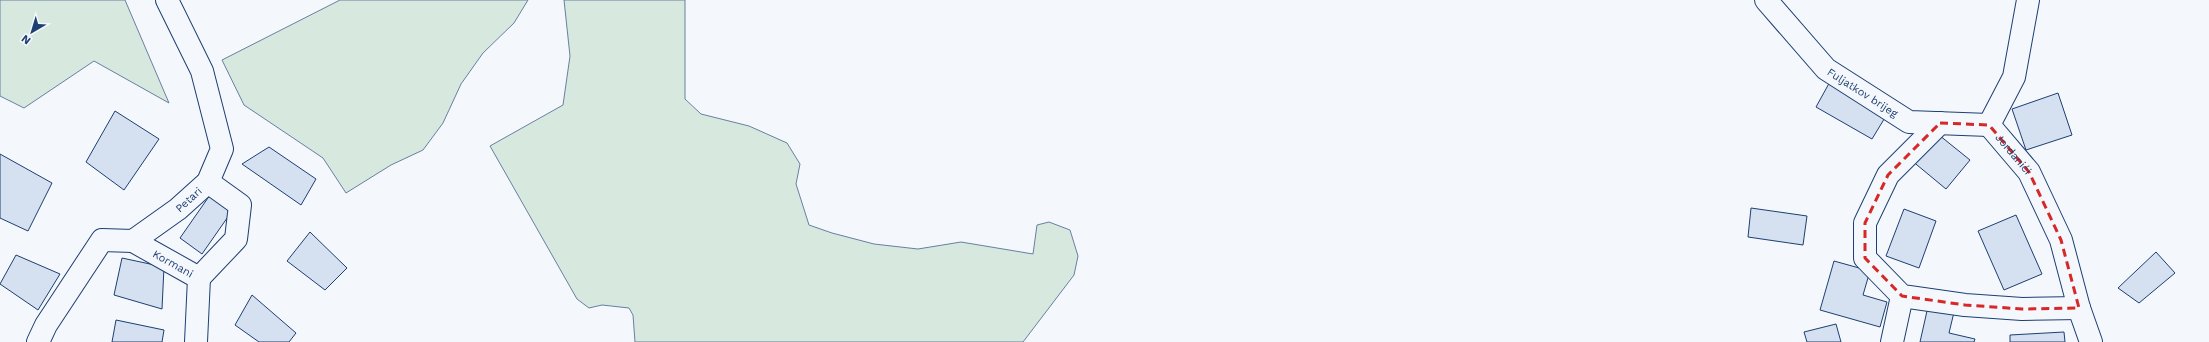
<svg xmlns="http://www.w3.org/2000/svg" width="2209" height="342" font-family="'Work Sans',sans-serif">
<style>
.green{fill:#d7e8df;stroke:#687fa3}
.building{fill:#d5e0f0;stroke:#1d3f73}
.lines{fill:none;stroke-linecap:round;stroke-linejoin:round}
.minor-casing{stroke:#1d3f73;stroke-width:24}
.minor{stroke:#f4f7fb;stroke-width:22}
.marked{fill:none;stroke:#d62828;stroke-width:3;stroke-dasharray:8 5;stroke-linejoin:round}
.labels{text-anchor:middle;stroke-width:3;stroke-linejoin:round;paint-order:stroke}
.street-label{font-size:11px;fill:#1d3f73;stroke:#f4f7fb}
</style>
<rect width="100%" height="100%" fill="#f4f7fb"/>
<!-- green -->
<path class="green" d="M0,0H125L169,103L94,61L24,108L0,96Z
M340,0H528L514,23L483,53L461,84L443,123L423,150L391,165L346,193L323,158L244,105L222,60Z
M564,0H685V99L701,114L749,126L787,143L800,164L796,184L809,225L832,233L874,244L918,249L961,242L1033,254L1037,225L1049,222L1070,230L1078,256L1074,275L1023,342H635L633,315L629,308L602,305L589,308L577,299L490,146L563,105L570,56Z"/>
<!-- building -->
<path class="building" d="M1832,78L1889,111L1872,139L1816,107Z
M2058,93L2072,135L2026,150L2012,109Z
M115,111L159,139L124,190L86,162Z
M1934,131L1970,160L1946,189L1911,160Z
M269,147L316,179L301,205L242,164Z
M0,154L52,183L28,231L0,218Z
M210,195L232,211L202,254L180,238Z
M1751,208L1807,216L1803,245L1748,237Z
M1904,209L1936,221L1919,268L1886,256Z
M2016,215L2042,274L2004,290L1978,231Z
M310,232L347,268L325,290L287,261Z
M2156,252L2175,273L2139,303L2118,288Z
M16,255L60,274L38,310L0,284Z
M122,258L164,267L162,309L114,295Z
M1834,261L1870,271L1863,295L1887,302L1880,327L1820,310Z
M252,295L296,333L289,342H259L235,325Z
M1929,302L1955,308L1949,333L1975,339L1974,342H1920Z
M116,320L164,330L162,342H112Z
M1836,324L1841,342H1807L1804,332Z
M2064,332L2065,342H2010V335Z"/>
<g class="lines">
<!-- minor casing -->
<g class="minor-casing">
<g id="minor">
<path id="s1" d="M1766,0L1826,69L1909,122L1989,125"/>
<path d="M1940,123L1888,175L1865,223V258L1902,296L1965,305L2022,309L2079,308"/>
<path id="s2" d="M1989,125L2029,172L2061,240L2079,308L2091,342"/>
<path d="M1989,125L2014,77L2028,0"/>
<path id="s3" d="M133,241L199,278L196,342"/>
<path d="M199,278L236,239L240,205L208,182"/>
<path id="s4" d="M38,342L46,325L102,240L133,241L178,209L208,182L222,149L202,71L167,0"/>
<path d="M1892,342L1902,296"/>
</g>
</g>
<!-- minor -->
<use href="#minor" class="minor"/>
</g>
<!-- marked area -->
<path class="marked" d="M1940,123L1989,125L2029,172L2061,240L2079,308L2022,309L1965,305L1902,296L1865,258V223L1888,175Z"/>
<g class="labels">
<!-- street labels -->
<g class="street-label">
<text dy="4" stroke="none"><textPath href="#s1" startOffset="135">Fuljatkov brijeg</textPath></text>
<text dy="4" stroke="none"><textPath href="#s2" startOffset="38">Jordanići</textPath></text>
<text dy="4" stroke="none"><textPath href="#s4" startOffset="221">Petari</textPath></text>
<text dy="4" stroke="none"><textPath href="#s3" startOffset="46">Kormani</textPath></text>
</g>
</g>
<!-- north arrow -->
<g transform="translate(32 32) rotate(218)" stroke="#f4f7fb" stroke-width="3" paint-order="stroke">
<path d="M0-3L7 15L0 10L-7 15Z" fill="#1d3f73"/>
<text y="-6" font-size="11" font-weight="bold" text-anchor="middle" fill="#1d3f73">N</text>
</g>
</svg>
